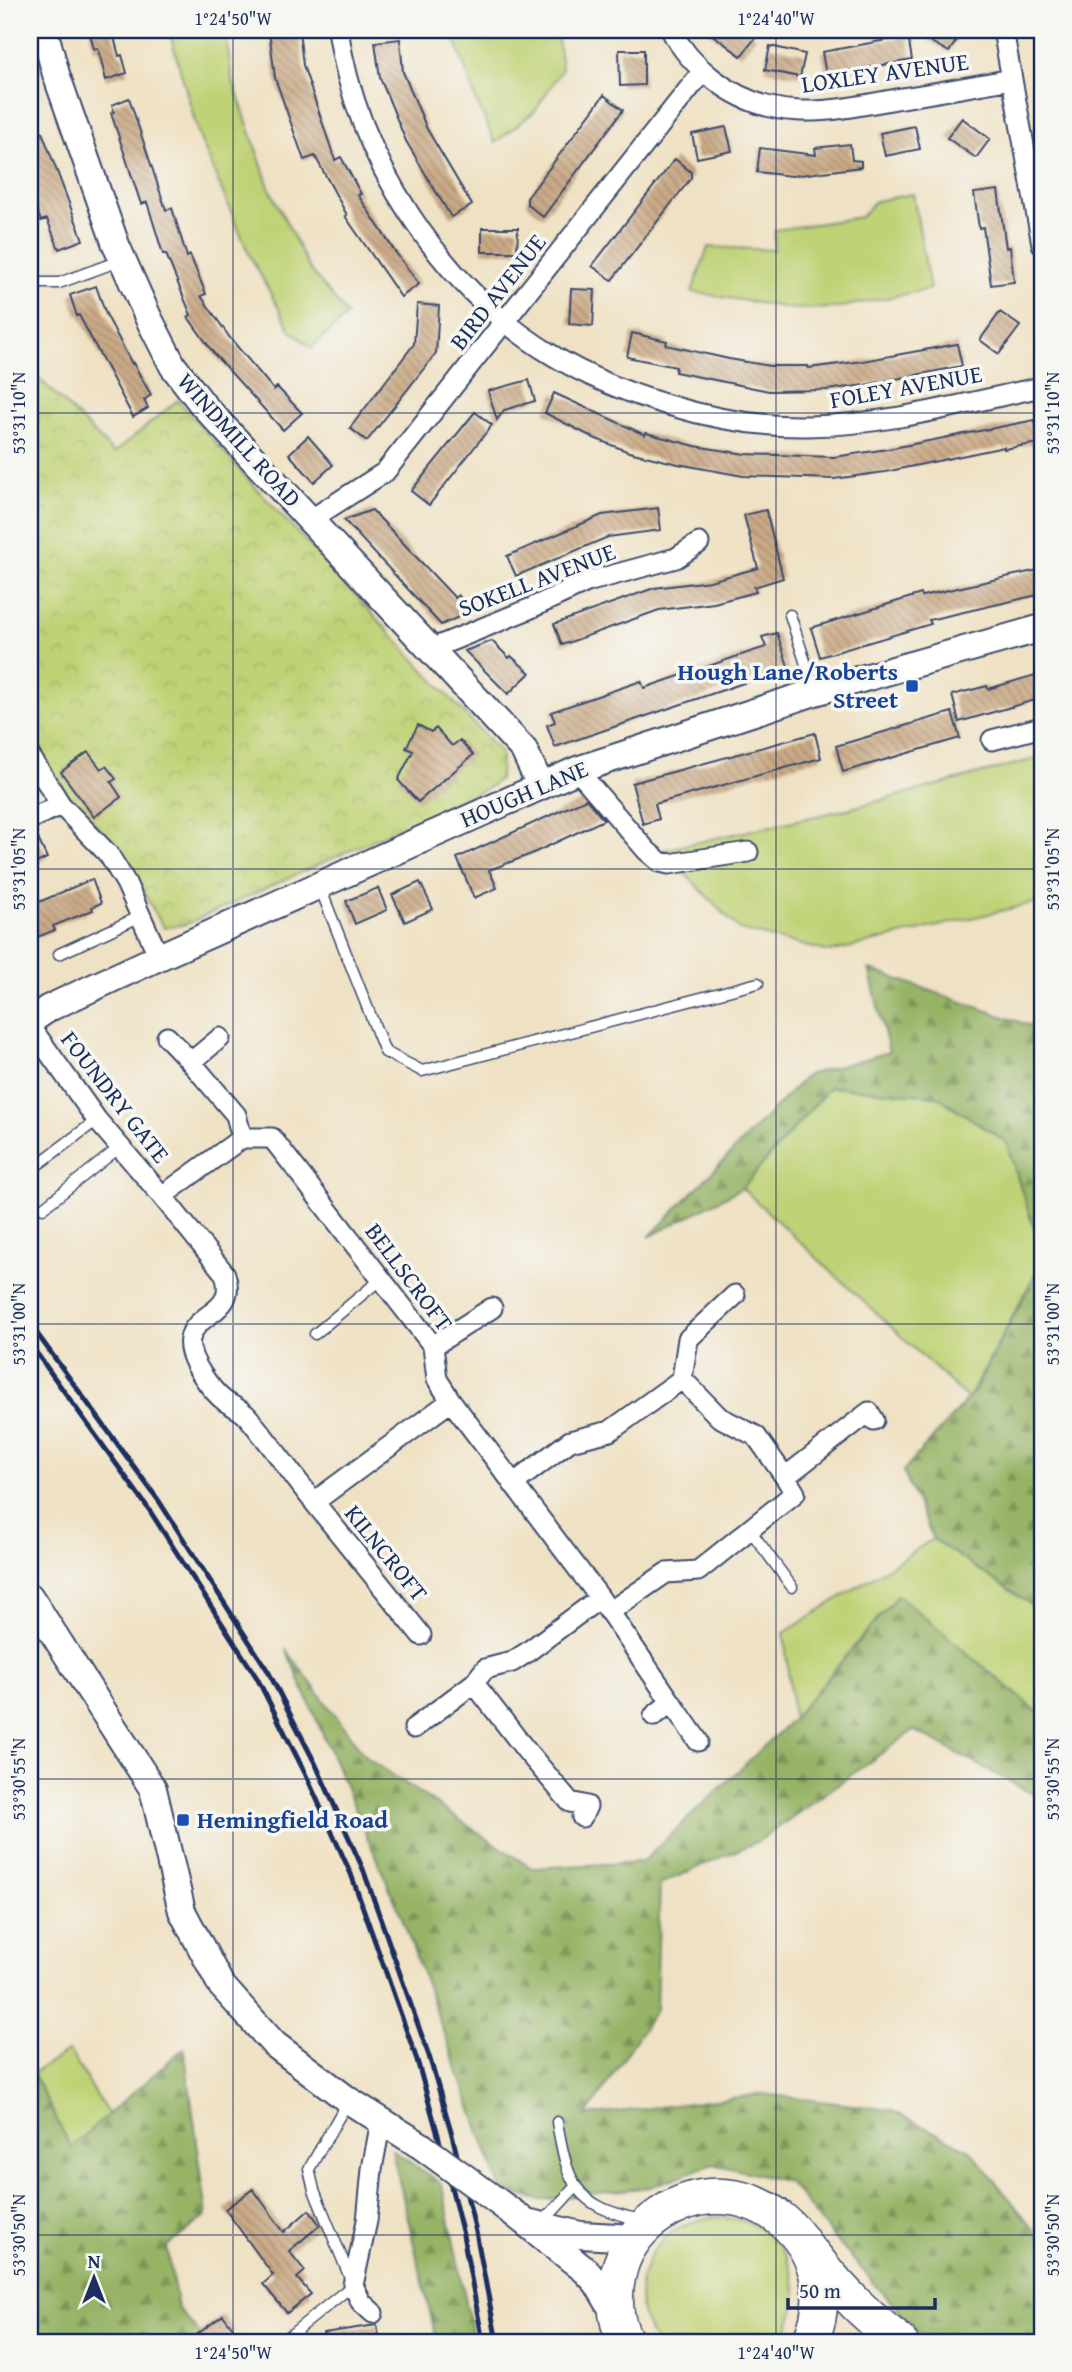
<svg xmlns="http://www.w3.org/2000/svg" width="1072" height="2372" font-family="'Gentium Book Plus',serif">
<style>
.green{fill:#bfd275;stroke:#6d806a;stroke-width:2}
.forest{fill:url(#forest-firs);stroke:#597262;stroke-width:2}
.park{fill:url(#park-crowns);stroke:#6d806a;stroke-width:2}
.building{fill:url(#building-back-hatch)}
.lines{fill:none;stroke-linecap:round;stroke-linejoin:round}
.lane-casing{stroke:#3b4a6d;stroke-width:13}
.street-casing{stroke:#3b4a6d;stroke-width:23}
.secondary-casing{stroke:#3b4a6d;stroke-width:30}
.highway-casing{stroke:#3b4a6d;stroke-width:38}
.lane{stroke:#fff;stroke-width:10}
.street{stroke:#fff;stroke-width:19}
.secondary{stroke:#fff;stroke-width:26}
.highway{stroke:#fff;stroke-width:35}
.rail{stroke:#1b2f5e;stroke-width:5}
.secondary-bridge-casing{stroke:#3b4a6d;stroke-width:30;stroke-linecap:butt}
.secondary-bridge{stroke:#fff;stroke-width:26}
.ticks{fill:none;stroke:#1b2f5e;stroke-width:2;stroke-opacity:0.45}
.transit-dot{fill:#1a4fb4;stroke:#f6f6f2;stroke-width:2.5}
.labels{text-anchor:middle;stroke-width:7;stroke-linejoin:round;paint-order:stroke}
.street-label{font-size:24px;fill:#1b2f5e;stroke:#f6f6f2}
.transit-label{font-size:24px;font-weight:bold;fill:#164399;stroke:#f6f6f2;text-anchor:end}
.neatline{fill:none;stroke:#1b2f5e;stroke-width:2.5}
.ticks-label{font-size:18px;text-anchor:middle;fill:#1b2f5e}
</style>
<defs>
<pattern id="forest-firs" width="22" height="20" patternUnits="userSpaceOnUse" patternTransform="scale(1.75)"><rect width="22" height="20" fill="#97b466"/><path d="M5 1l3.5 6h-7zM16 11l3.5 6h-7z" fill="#7a9357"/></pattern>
<pattern id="park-crowns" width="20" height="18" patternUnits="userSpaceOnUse" patternTransform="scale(1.75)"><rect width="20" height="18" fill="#bfd275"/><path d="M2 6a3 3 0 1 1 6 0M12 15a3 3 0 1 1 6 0" fill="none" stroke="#a4b568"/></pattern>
<pattern id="building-back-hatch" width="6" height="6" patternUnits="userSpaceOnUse" patternTransform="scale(1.75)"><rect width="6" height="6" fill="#cbaa86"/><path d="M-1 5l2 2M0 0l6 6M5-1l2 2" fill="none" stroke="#a48b71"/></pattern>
</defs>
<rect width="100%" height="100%" fill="#f6f6f2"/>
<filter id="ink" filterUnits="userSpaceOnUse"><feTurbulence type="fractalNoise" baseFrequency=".0143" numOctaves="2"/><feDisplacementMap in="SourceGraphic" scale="14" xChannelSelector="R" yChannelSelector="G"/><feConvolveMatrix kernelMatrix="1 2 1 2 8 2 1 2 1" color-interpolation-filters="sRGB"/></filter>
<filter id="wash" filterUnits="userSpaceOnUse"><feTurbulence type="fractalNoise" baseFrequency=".00686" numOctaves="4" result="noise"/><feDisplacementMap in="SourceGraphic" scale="28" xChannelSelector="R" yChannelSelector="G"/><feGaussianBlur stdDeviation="1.57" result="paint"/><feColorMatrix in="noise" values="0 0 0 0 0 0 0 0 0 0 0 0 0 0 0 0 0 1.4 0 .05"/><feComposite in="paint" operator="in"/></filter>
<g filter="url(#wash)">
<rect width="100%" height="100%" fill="#efe1c3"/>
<!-- green -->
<path class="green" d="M169,30H225L232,78L269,187L309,268L347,315L312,348L291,331L248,252L199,136Z
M452,30H557L562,69L535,111L495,143L476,100Z
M913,194L930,289L837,308L794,309L692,292L708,247L774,250L775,230L861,217L875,201Z
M1042,757V901L830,952L740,930L662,850L852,808Z
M830,1087L937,1096L1006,1142L1042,1253V1261L968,1399L742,1188Z
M933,1539L1042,1612V1716L898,1595L793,1719L784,1633Z
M69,2051L115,2125L71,2152L30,2075Z
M711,2217C727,2218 744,2219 758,2227C796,2250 809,2309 778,2342H657C631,2314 636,2261 666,2237C680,2225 693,2221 711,2217Z"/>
<!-- forest -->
<path class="forest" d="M869,969L1042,1030V1253L1006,1142L937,1096L830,1087L742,1188L649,1237L807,1075L889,1052Z
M1042,1262V1612L933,1539L903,1471L974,1392Z
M898,1595L1042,1716V1799L914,1730L759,1841L660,1884L656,2009L586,2116L764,2094L891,2110L970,2150L1042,2239V2342H934L917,2331L835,2239L789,2182L713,2164L650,2187L539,2200L501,2190L401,1915L286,1649L366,1757L531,1868L642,1862L793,1719Z
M184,2048L207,2215L167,2247L178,2309L208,2342H30V2068L71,2147Z
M392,2150L442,2184L474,2342H437Z"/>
<!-- park -->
<path class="park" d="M30,369L114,453L178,400L247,478L501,753L500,778L490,787L187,924L164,928L116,845L72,801L30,737Z"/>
<g id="blocks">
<!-- building -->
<path class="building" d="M89,30H112L119,56L122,55L127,73L106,80L98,48L94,49Z
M269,30H299L303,65L335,160L341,157L361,194L358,195L394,250L419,284L401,297L345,216L347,215L315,156L304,160L275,78Z
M706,30H746L756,37L741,56Z
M947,30H963L949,52L919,35Z
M908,36L912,60L826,75L822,52Z
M400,39L403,72L427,129L472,205L451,217L406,141L380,78L375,42Z
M770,46L805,54L800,77L765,70Z
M619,50H644V85L620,86Z
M604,95L623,110L543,217L527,204V198Z
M129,98L166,210L172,208L187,257L190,255L206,294L201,296L230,338L274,390L277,387L302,413L283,430L215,355L188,317L191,315L166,254H163L147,202L141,204L111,113L114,112L112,105Z
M962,118L990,139L976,158L947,138Z
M915,126L920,149L885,156L880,133Z
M726,127L732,151L697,158L692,134Z
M42,132L83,240L59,249L47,219L41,221L30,191V137Z
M850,144L852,160L861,161V167L792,176L757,172L760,148L816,155L815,148Z
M675,159L691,172V178L612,280L592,266Z
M998,190L1006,248L1010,247L1014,282L991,285L983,227L979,228L974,193Z
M482,228H518L517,252H482Z
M96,286L106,314L132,364L133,363L151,395L144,400L148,408L133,417L79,315L77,316L70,295Z
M571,289L595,290L593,326L569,324Z
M417,304L439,306L436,353L367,441L350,428L414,344Z
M1000,312L1020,326L999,354L980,340Z
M632,333L667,341L666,345L729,359L770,366H808V368L863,361L957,344L962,366L865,385L826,390L769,391L675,372L676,367L627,357Z
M529,380L535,401L504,410L497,420L488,391Z
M554,393L645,435L646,433L695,446L745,454L834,457L888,449L1035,420L1039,443L1004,449V447L885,472L834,479L743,476L678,464L629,452L594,438L545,413Z
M475,412L492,425L429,505L411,491Z
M308,436L333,465L314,482L289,454Z
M658,508L661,530L608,537L516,576L507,556L602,515Z
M372,510L455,598L458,595L472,611L441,625L344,520Z
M766,510L783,578L754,587L756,592L714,603L659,610L562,645L554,624L654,588L710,581L758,568L744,515Z
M1042,569V594L929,620L931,624L820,657L811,628L921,594L922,596Z
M777,633L792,678L780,682L776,672L555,747L547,725L555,722L551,712L641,681L644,688L735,657L766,647L762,637Z
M492,641L509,658L511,656L530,673L508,694L465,651Z
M1042,673V698L959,722L952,695L987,686L988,689Z
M952,712L960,738L843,772L836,746Z
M418,725L431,732L436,728L452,746L460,740L473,755L418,802L398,780L413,751L406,748Z
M815,733L821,758L655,804L659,819L643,824L632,783Z
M88,752L101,769L106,766L116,779L111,782L121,797L94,817L61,772Z
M586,799L604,820L529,855L489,870L497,888L474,898L457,858Z
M34,830L47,858L30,866V831Z
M92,879L101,903L92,907L93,910L53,926L55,930L30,940V906Z
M420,882L433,909L405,922L392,895Z
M378,888L387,910L355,924L346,901Z
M253,2189L284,2232L309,2210L320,2225L289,2251L305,2271L297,2278L311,2294L287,2313L263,2284L273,2275L225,2209Z
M223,2315L235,2331L220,2342H187Z
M377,2325L380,2342H323V2333Z"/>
</g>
</g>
<g filter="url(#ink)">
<use href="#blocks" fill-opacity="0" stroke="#3b4a6d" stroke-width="2"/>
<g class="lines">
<!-- lane casing -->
<g class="lane-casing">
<path id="lane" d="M30,274L33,283H59L122,260
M790,615L815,692
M319,885L385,1052L422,1071L758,983
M59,954L141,916
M32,1169L97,1120
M43,1208L120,1147
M315,1334L381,1279
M750,1530L792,1587
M557,2122C568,2184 574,2206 641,2220
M542,2223L575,2187
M282,2342L353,2285L314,2190L309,2169L348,2101"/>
</g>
<!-- street casing -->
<g class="street-casing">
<path id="street" d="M338,30C357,158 440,287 552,355C588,377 628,393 668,405C714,419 761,427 808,426C888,425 965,403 1042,387
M671,30C681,49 695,65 712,78C771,125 827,112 896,99C934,93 973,86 1012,79
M1003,30L1042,244
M310,520L385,472L703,71
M431,649L529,609L587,582L676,558L699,543
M992,740L1042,727
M30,756L61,805L109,855L126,883L159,957
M577,770L647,851L660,862L669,864L748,852
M30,819L61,805
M30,1026L97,1120L162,1196L242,1138
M167,1037L191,1062L236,1115L242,1138
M191,1062L220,1038
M242,1138H272L433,1346L437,1379L451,1401L600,1598L671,1702L654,1716
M162,1196L225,1274C238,1314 195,1311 190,1339C186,1357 212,1392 226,1402C234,1407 242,1410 248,1417C271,1445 292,1474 314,1502
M433,1346L492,1308
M682,1379L719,1417L756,1436L785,1477L869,1412L874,1420
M682,1379L688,1339L735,1295
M513,1484L570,1441L610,1431L682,1379
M609,1612L666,1573L698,1571L795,1493L785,1477
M421,1635L314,1502L451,1401
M474,1683L485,1669L512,1662L526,1653L600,1598
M671,1702L698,1741
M414,1728L474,1683L525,1749L570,1802L587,1806L582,1817
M373,2313L361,2302L353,2285L367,2221L372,2169L381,2121"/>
</g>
<!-- secondary casing -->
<g class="secondary-casing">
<path id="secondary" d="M44,30L56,74L116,245L148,317L173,366L203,405L524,750L540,785
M30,1021L49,1008L159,957L577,770L815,692L1042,628
M30,1597L153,1789L182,1911L221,1985L274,2044L348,2100L420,2145
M516,2215L586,2271L597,2283L616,2315
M535,2224L580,2235L635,2238"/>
</g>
<!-- highway casing -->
<g class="highway-casing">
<path id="highway" d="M813,2255C838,2288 867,2317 900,2342
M626,2342C613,2318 613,2290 621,2264C628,2244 642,2227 660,2215C746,2156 853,2248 810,2342"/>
</g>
<!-- lane -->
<use href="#lane" class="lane"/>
<!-- street -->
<use href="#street" class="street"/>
<!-- secondary -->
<use href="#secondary" class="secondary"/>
<!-- highway -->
<use href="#highway" class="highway"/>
<!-- rail -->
<path class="rail" d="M30,1324L159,1501L268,1671L316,1765L363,1869L429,2056L451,2131L476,2232L497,2342
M30,1344L148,1508L257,1678L304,1771L351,1874L417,2060L438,2135L463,2235L483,2342"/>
<!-- secondary-bridge casing -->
<g class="secondary-bridge-casing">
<path id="secondary-bridge" d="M420,2145L516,2215"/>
</g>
<!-- secondary-bridge -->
<use href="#secondary-bridge" class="secondary-bridge"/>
</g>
</g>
<!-- ticks -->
<path class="ticks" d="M233,30V2342M776,30V2342M30,413H1042M30,869H1042M30,1324H1042M30,1779H1042M30,2235H1042"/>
<!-- markers -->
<g class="transit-dot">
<rect x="905" y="679" width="14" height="14" rx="3.5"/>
<rect x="176" y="1813" width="14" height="14" rx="3.5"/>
</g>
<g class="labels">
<!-- street labels -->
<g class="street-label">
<text transform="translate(885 73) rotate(-8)" y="8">LOXLEY AVENUE</text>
<text transform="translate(498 292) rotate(-52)" y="8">BIRD AVENUE</text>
<text transform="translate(906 387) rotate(-10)" y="8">FOLEY AVENUE</text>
<text transform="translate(239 440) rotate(48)" y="8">WINDMILL ROAD</text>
<text transform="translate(537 580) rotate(-21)" y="8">SOKELL AVENUE</text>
<text transform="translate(524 794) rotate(-23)" y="8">HOUGH LANE</text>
<text transform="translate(115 1097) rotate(52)" y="8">FOUNDRY GATE</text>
<text transform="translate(409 1277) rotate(53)" y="8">BELLSCROFT</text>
<text transform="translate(386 1553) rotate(51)" y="8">KILNCROFT</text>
</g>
<!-- transit labels -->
<g class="transit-label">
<text x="898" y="680">Hough Lane/Roberts<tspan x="898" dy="28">Street</tspan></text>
<text x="197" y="1828" text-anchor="start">Hemingfield Road</text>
</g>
</g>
<!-- margin -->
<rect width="1072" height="2372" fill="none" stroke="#f6f6f2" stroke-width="77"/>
<!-- north arrow -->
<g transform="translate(94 2278)" stroke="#f6f6f2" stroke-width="5" paint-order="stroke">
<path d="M0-5L12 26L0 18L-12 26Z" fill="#1b2f5e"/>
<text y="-10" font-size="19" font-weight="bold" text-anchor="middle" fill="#1b2f5e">N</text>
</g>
<!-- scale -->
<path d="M788 2298v10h147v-10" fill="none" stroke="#1b2f5e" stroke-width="3.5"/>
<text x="799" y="2298" font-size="21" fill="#1b2f5e" stroke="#f6f6f2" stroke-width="5" paint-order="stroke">50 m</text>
<rect x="38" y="38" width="996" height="2296" class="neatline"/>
<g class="ticks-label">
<text x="233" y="25">1°24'50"W</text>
<text x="776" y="25">1°24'40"W</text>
<text transform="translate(19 413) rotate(-90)" y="6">53°31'10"N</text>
<text transform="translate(1053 413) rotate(-90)" y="6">53°31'10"N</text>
<text transform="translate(19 869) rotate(-90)" y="6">53°31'05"N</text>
<text transform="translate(1053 869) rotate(-90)" y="6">53°31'05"N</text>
<text transform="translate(19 1324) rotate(-90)" y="6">53°31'00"N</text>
<text transform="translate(1053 1324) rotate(-90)" y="6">53°31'00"N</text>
<text transform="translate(19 1779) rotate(-90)" y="6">53°30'55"N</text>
<text transform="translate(1053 1779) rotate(-90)" y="6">53°30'55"N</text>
<text transform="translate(19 2235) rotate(-90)" y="6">53°30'50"N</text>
<text transform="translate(1053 2235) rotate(-90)" y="6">53°30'50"N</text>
<text x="233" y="2359">1°24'50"W</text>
<text x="776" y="2359">1°24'40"W</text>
</g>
</svg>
